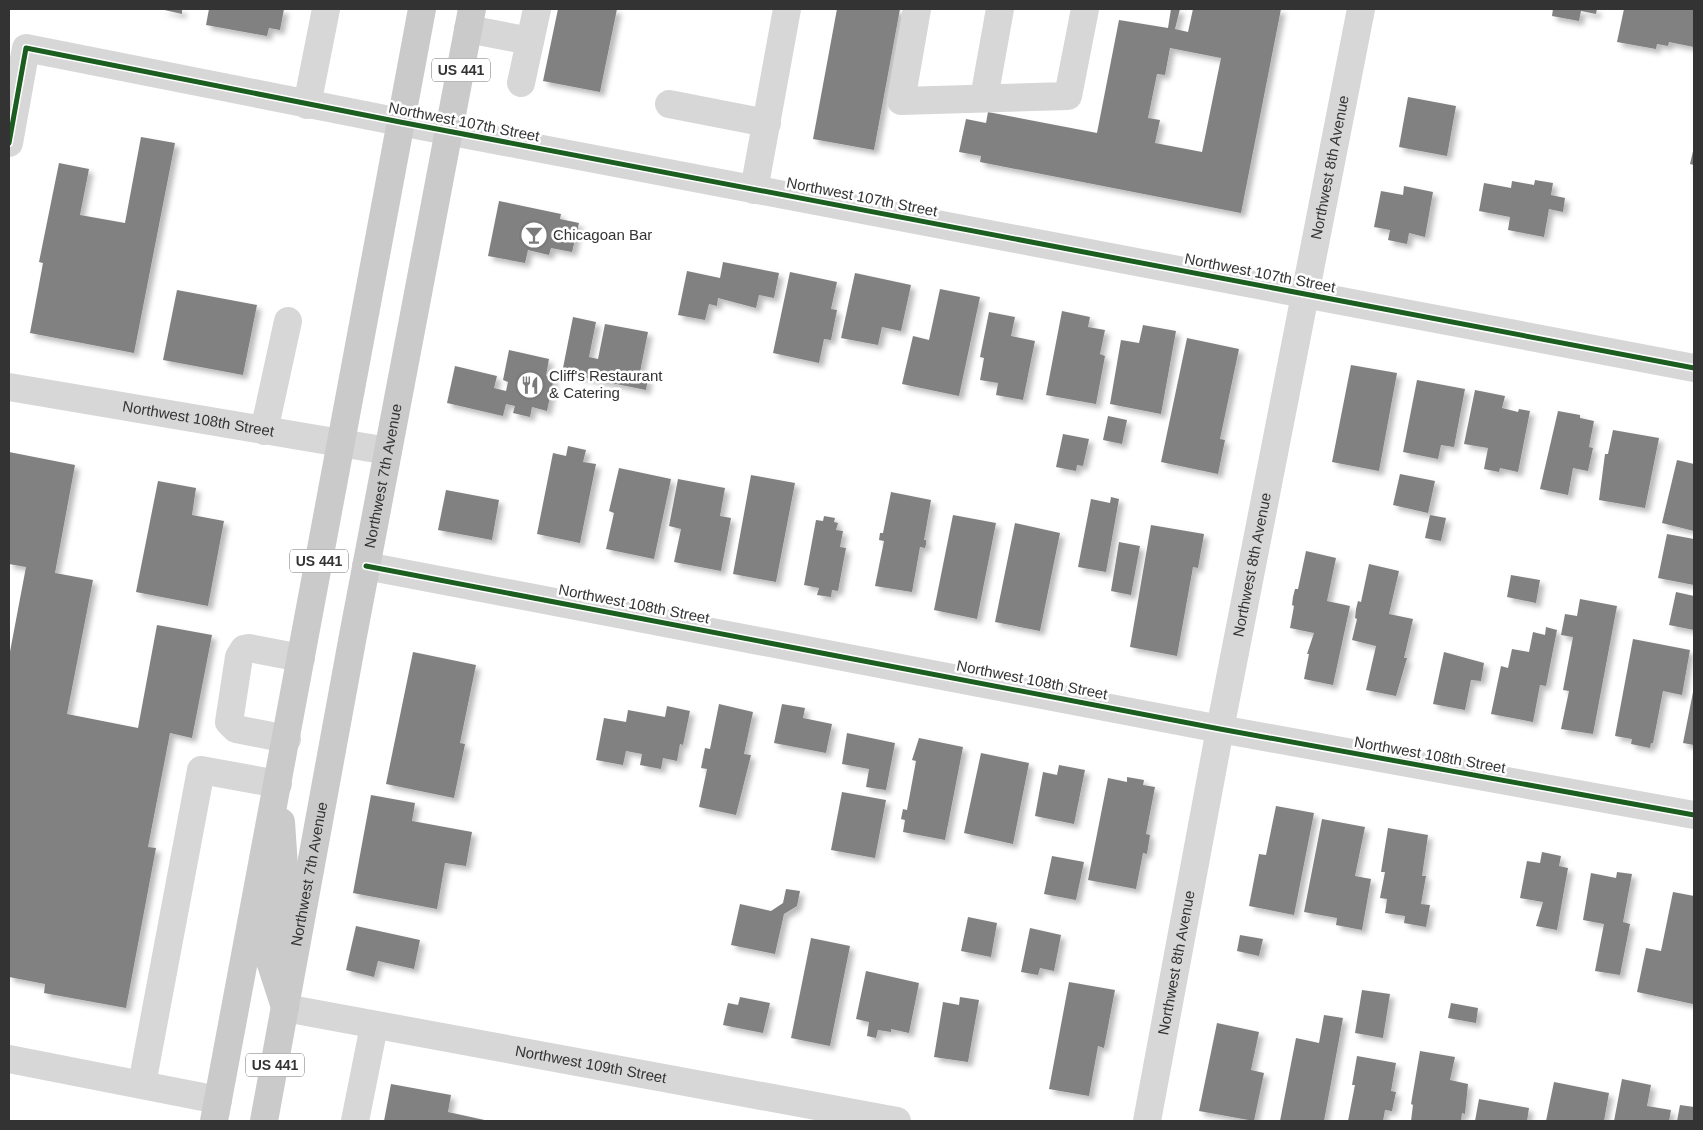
<svg xmlns="http://www.w3.org/2000/svg" width="1703" height="1130" font-family="Arial,sans-serif">
<style>
.building{fill:#818181;fill-rule:evenodd;filter:url(#shadow)}
.lines{fill:none;stroke-linecap:round;stroke-linejoin:round}
.minor{stroke:#d7d7d7;stroke-width:28}
.major{stroke:#cacaca;stroke-width:28}
.cycleway-casing{stroke:#fff;stroke-width:8}
.cycleway{stroke:#1b5e20;stroke-width:5}
.labels{text-anchor:middle;stroke-width:5;stroke-linejoin:round;paint-order:stroke}
.shield{fill:#fff;stroke:#707070;stroke-width:1}
.shield-label{font-size:14px;font-weight:bold;fill:#333}
.street-label{font-size:15px;fill:#333;stroke:#fff}
.poi-label{font-size:15px;fill:#333;stroke:#fff;text-anchor:start}
</style>
<defs>
<filter id="shadow"><feDropShadow dx="4.5" dy="4.5" stdDeviation="2.5" flood-color="#0004"/></filter>
</defs>
<rect width="100%" height="100%" fill="#fff"/>
<!-- building -->
<path class="building" d="M160,9H182V14Z
M209,9H284L280,30L269,28L267,36L206,25Z
M558,9H617L600,92L543,81Z
M837,9H900L874,150L813,139Z
M1171,9H1180L1175,29L1188,32L1193,9H1281L1241,213L980,162L981,156L959,152L966,119L986,123L988,112L1097,133L1119,20L1168,28ZM1170,48L1221,58L1202,152L1155,143L1160,120L1148,118L1157,74L1165,75Z
M1553,9H1597L1596,14L1581,11L1579,21L1552,16Z
M1624,9H1694V47L1669,42L1668,46L1657,44L1656,49L1617,42Z
M1408,97L1456,106L1447,156L1399,147Z
M141,137L175,143L134,353L30,333L43,263L39,262L59,163L89,169L80,215L125,223Z
M1694,147V165L1690,164Z
M1535,180L1553,183L1551,195L1565,198L1563,212L1549,209L1544,237L1508,230L1510,217L1479,211L1484,183L1511,188L1512,181L1534,185Z
M1404,186L1433,192L1425,237L1409,233L1407,244L1388,240L1390,230L1374,227L1381,191L1403,195Z
M499,201L561,214L560,219L579,223L572,252L551,248L549,255L528,250L525,263L488,256Z
M723,262L779,273L774,298L759,295L756,308L718,298L717,306L709,304L705,320L678,315L687,271L720,278Z
M790,272L837,282L831,309L837,310L831,340L824,339L819,363L773,353Z
M855,273L911,285L901,331L882,327L878,345L841,338Z
M940,289L980,297L959,396L902,384L913,336L929,340Z
M177,290L257,305L243,375L163,360Z
M1062,311L1090,317L1088,327L1105,330L1100,354L1105,356L1096,404L1046,395Z
M989,312L1015,317L1011,336L1035,341L1023,400L996,395L998,383L980,380L984,358L980,357Z
M573,317L596,322L589,357L598,359L605,324L648,332L639,377L648,378L646,390L562,373Z
M1143,325L1176,331L1161,414L1110,404L1121,340L1139,343Z
M1187,338L1239,349L1220,439L1225,440L1218,474L1161,462Z
M509,350L549,359L546,376L554,378L547,411L532,407L530,417L513,413L515,406L506,404L503,416L447,403L455,366L497,376L494,388L506,391L508,382L503,380Z
M1351,365L1397,373L1379,471L1332,462Z
M1417,380L1465,389L1454,447L1441,445L1438,459L1403,452Z
M1475,390L1505,396L1502,408L1518,412L1519,409L1530,411L1518,472L1500,468L1499,472L1484,469L1488,448L1464,444Z
M1558,411L1580,415V418L1594,421L1589,447L1593,448L1588,471L1573,468L1568,495L1540,489Z
M1108,416L1127,420L1122,444L1103,440Z
M1613,430L1659,438L1645,508L1599,500L1605,454H1608Z
M1063,434L1089,439L1083,466L1077,465L1076,471L1056,467Z
M568,446L586,450L583,462L596,464L580,543L537,534L553,453L566,456Z
M9,452L75,465L55,573L93,580L67,714L138,728L157,625L212,635L192,738L170,733L148,847L156,848L126,1008L44,993L45,984L9,977V657L26,567L9,564Z
M1677,460L1694,464V531L1662,523Z
M619,468L671,479L654,559L606,549L614,513L609,511Z
M1400,474L1435,481L1428,513L1393,505Z
M751,475L795,483L776,582L733,574Z
M678,479L725,488L720,516L731,518L721,571L674,562L681,529L669,526Z
M158,481L196,488L192,515L224,521L208,606L136,592Z
M446,490L499,500L492,540L438,530Z
M891,492L931,500L924,540H926V544L925,548L920,547L912,592L875,586L884,541L879,540L880,533H883Z
M1111,497L1119,499L1106,572L1078,567L1091,499L1110,503Z
M953,515L996,523L977,619L934,610Z
M1430,515L1446,518L1441,541L1425,538Z
M824,516L835,518L834,522L838,523L836,530L843,531L840,547L846,548L838,591L832,590L831,597L817,595L819,588L804,585L816,520L823,521Z
M1015,523L1060,533L1040,631L995,622Z
M1151,525L1204,534L1198,568L1193,567L1177,656L1130,647Z
M1667,534L1694,539V585L1658,578Z
M1119,542L1140,546L1131,595L1111,591Z
M1306,551L1336,558L1327,601L1350,606L1333,685L1304,679L1309,654H1307L1314,633L1290,628L1294,606L1292,605L1293,597L1295,589H1298Z
M1369,564L1399,571L1389,614L1413,619L1404,658H1407L1396,696L1366,690L1376,646L1352,640L1357,619L1355,618L1356,609L1358,601L1361,602Z
M1511,575L1540,580L1536,603L1507,597Z
M1676,592L1694,596V630L1669,625Z
M1580,599L1617,606L1593,734L1561,729L1569,691L1563,690L1573,637L1561,635L1565,614L1577,616Z
M1546,627L1557,630L1546,686L1540,685L1533,722L1491,714L1501,666L1508,668L1512,649L1529,652L1533,632L1545,635Z
M1633,639L1690,650L1682,695L1663,691L1653,743H1651L1650,748L1631,744L1632,739L1615,736Z
M413,652L476,665L460,743L465,744L454,798L386,784Z
M1444,652L1484,663L1481,681L1471,680L1465,710L1433,704Z
M1693,692H1694V745L1683,743Z
M719,704L753,712L744,754L751,755L736,815L699,807L707,769L701,768L705,748L710,749Z
M782,704L805,708L803,718L832,724L826,753L774,743Z
M667,706L690,711L683,745L680,744L677,761L663,758L661,769L640,765L642,754L626,751L623,765L596,760L604,718L626,722L628,710L665,717Z
M847,733L895,743L886,790L866,787L869,769L842,764Z
M919,738L963,747L945,840L903,832L905,820L901,819L903,809L907,810L916,761L912,760Z
M981,753L1029,763L1013,844L964,833Z
M1059,765L1085,770L1074,824L1035,816L1043,772L1057,775Z
M1127,777L1144,780L1143,785L1155,787L1146,834L1150,835L1147,854L1143,853L1136,889L1088,880L1108,778L1127,782Z
M842,792L886,800L875,858L831,850Z
M371,795L415,803L412,821L472,832L466,866L445,863L437,909L353,893Z
M1276,806L1314,813L1294,915L1249,906L1259,854L1266,855Z
M1322,819L1365,827L1355,876L1371,879L1362,930L1336,925L1337,918L1304,912Z
M1388,828L1428,835L1422,876H1426L1421,904L1430,905L1426,927L1404,923L1405,916L1385,913L1387,899L1380,898L1385,872H1381Z
M1542,852L1561,856L1559,866L1568,868L1557,930L1536,926L1543,902L1520,898L1527,861L1540,863Z
M1052,856L1084,862L1076,900L1044,894Z
M1617,872L1632,874L1623,922L1630,924L1620,975L1595,971L1604,924L1583,920L1591,873L1616,878Z
M786,889L800,891L797,906L784,914L775,954L731,945L740,904L771,911L783,903Z
M1673,892L1694,896L1693,1004L1637,992L1646,948L1661,951Z
M968,917L997,923L991,957L961,951Z
M356,926L420,940L414,969L378,961L374,977L346,970Z
M1030,928L1061,935L1054,971L1040,968L1038,975L1021,972Z
M1240,935L1263,939L1259,956L1237,951Z
M811,938L850,946L830,1046L791,1038Z
M866,971L919,983L909,1033L891,1029V1032L878,1030L876,1038L867,1036L869,1022L856,1019Z
M1069,982L1115,990L1104,1048L1098,1046L1089,1096L1049,1089Z
M1362,990L1390,994L1383,1038L1355,1033Z
M740,997L770,1003L763,1033L723,1025L728,1003L738,1005Z
M960,997L979,1000L968,1062L934,1057L943,1002L959,1005Z
M1451,1003L1478,1008L1476,1023L1448,1018Z
M1324,1015L1343,1018L1324,1121H1280L1296,1038L1319,1043Z
M1217,1023L1259,1032L1251,1070L1264,1073L1254,1121L1199,1111Z
M1420,1051L1455,1057L1450,1080L1468,1084L1465,1114L1462,1113L1461,1121H1411L1413,1105L1411,1104Z
M1357,1056L1396,1063L1391,1091L1396,1092L1392,1111L1385,1110L1383,1121H1348L1355,1085H1352Z
M1622,1079L1651,1085L1647,1106L1671,1110L1669,1121H1614Z
M1554,1082L1609,1093L1604,1121H1546Z
M391,1084L451,1095L448,1112L489,1121H384Z
M1479,1099L1529,1108L1527,1121H1475Z
M1680,1105L1694,1107V1121H1677Z"/>
<g class="lines">
<!-- minor -->
<g class="minor">
<path d="M917,9L901,101L1068,96L1085,9"/>
<path d="M468,29L530,41"/>
<path d="M521,83L537,9"/>
<path d="M984,98L1000,9"/>
<path d="M669,104L767,123"/>
<path d="M307,105L326,9"/>
<path d="M9,143L26,48L400,122L1694,368"/>
<path d="M754,190L787,9"/>
<path id="s1" d="M9,387L388,451"/>
<path d="M264,431L288,321"/>
<path d="M366,566L1220,729L1694,815"/>
<path d="M287,739L236,729L229,722L239,657L244,649L249,648L301,658"/>
<path id="s2" d="M285,1008L897,1121"/>
<path d="M9,1059L218,1100"/>
<path d="M142,1084L201,770L278,784"/>
<path d="M355,1121L374,1026"/>
<path id="s3" d="M1147,1121L1220,729L1361,9"/>
</g>
<!-- major -->
<g class="major">
<path d="M281,822L284,867L268,955L285,1007"/>
<path d="M214,1121L422,9"/>
<path id="s4" d="M264,1121L352,641L472,9"/>
</g>
<!-- cycleway casing -->
<g class="cycleway-casing">
<path id="cycleway" d="M9,143L26,48L400,122L1694,368
M366,566L1220,729L1694,815"/>
</g>
<!-- cycleway -->
<use href="#cycleway" class="cycleway"/>
</g>
<!-- icons -->
<defs>
<g id="bar-ring" transform="scale(1.4375)"><circle r="9.5" fill="#fff" stroke="#7a7a7a" stroke-width="1.5"/><path d="M-6-5H6L.8 .8V4.5H3.5V6h-7V4.5H-.8V.8Z" fill="#7a7a7a"/></g>
<g id="restaurant-ring" transform="scale(1.4375)"><circle r="9.5" fill="#fff" stroke="#7a7a7a" stroke-width="1.5"/><path d="M-5-6h1v4h1v-4h1v4h1v-4h1v5L-1.5 .5V6h-2V.5L-5-1ZM5-6V6H3V1.5H1.5Q1.5-4 5-6Z" fill="#7a7a7a"/></g>
</defs>
<g fill-rule="evenodd">
<use href="#bar-ring" x="534" y="235"/>
<use href="#restaurant-ring" x="530" y="385"/>
</g>
<g class="labels">
<!-- shield labels -->
<g class="shield">
<rect x="432" y="58.5" width="58" height="23" rx="4"/>
<rect x="290" y="549.5" width="58" height="23" rx="4"/>
<rect x="246" y="1053.5" width="58" height="23" rx="4"/>
</g>
<g class="shield-label">
<text x="461" y="75">US 441</text>
<text x="319" y="566">US 441</text>
<text x="275" y="1070">US 441</text>
</g>
<!-- street labels -->
<g class="street-label">
<text transform="translate(464 122) rotate(11)" y="5">Northwest 107th Street</text>
<text dy="5" stroke="none"><textPath href="#s3" startOffset="971">Northwest 8th Avenue</textPath></text>
<text transform="translate(862 197) rotate(11)" y="5">Northwest 107th Street</text>
<text transform="translate(1260 273) rotate(11)" y="5">Northwest 107th Street</text>
<text dy="5" stroke="none"><textPath href="#s1" startOffset="192">Northwest 108th Street</textPath></text>
<text dy="5" stroke="none"><textPath href="#s4" startOffset="656">Northwest 7th Avenue</textPath></text>
<text dy="5" stroke="none"><textPath href="#s3" startOffset="566">Northwest 8th Avenue</textPath></text>
<text transform="translate(634 604) rotate(11)" y="5">Northwest 108th Street</text>
<text transform="translate(1032 680) rotate(11)" y="5">Northwest 108th Street</text>
<text transform="translate(1430 755) rotate(10)" y="5">Northwest 108th Street</text>
<text dy="5" stroke="none"><textPath href="#s4" startOffset="251">Northwest 7th Avenue</textPath></text>
<text dy="5" stroke="none"><textPath href="#s3" startOffset="161">Northwest 8th Avenue</textPath></text>
<text dy="5" stroke="none"><textPath href="#s2" startOffset="311">Northwest 109th Street</textPath></text>
</g>
<!-- poi labels -->
<g class="poi-label">
<text x="553" y="240">Chicagoan Bar</text>
<text x="549" y="381">Cliff's Restaurant<tspan x="549" dy="17">&amp; Catering</tspan></text>
</g>
</g>
<!-- border -->
<rect width="1703" height="1130" fill="none" stroke="#333333" stroke-width="20"/>
</svg>
